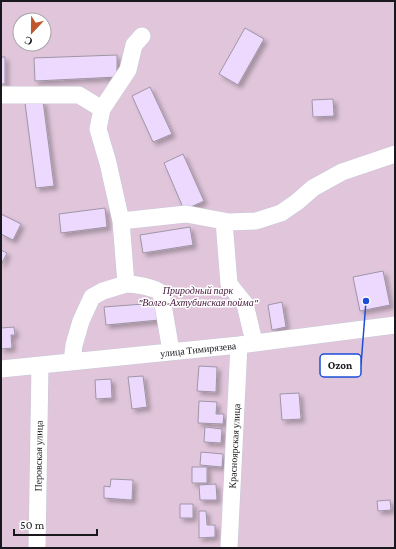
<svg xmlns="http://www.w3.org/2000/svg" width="396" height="549" font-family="'Crimson Pro',serif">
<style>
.green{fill:#e1c6db;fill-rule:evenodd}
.building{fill:#eed9fe;stroke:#9e95a6;filter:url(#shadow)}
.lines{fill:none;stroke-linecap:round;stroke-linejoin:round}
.minor-casing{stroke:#c7c6d9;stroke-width:18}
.minor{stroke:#fff;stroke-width:17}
.labels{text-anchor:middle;stroke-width:3;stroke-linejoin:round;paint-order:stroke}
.park-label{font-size:10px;font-style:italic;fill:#42173b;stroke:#fff}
.street-label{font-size:10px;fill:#18181e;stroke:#fff}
.leader{fill:none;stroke:#1d4ed8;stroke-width:1.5}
.callout-dot{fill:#1d4ed8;stroke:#fff;stroke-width:1.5}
.callout{fill:#fff;stroke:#1d4ed8;stroke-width:1.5}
.callout-label{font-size:11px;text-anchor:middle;font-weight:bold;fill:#18181e}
</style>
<defs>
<filter id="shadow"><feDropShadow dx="3.5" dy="3.5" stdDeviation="2" flood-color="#0004"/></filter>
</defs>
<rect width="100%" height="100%" fill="#f7f7ff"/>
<!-- green -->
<path class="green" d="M1,1H395V548H1ZM20,20H44V44H20Z"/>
<!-- building -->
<path class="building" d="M245,28L264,39L238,85L219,74Z
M117,55V77L35,81L34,58Z
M1,57H5V84H1Z
M150,87L172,134L153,142L132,96Z
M333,99L334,116L313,117L312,100Z
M43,101L54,186L36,188L25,103Z
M183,154L204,201L184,210L164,163Z
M105,208L107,227L61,233L59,214Z
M1,214L21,224L13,240L1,234Z
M190,227L193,245L143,253L140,235Z
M1,250L7,253L1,265Z
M383,271L390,305L360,311L353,277Z
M282,302L286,327L272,330L268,305Z
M157,303L159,320L106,325L104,307Z
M14,327L15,335H11L12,348L1,349V328Z
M199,366L217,367L216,392L197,391Z
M143,376L147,407L132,409L128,377Z
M111,379L112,398L96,399L95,380Z
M299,393L301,419L282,420L280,394Z
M199,401L217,402L216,414H224L223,424L198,423Z
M205,427L222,429L221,443L204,442Z
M201,452L223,454L222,467L200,465Z
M192,467H207V483H192Z
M111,479L133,480L132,500L104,498V486L110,487Z
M216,484L217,500H200L199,485Z
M390,500L391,510L378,511L377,501Z
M180,504H193V518H180Z
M199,511H206L207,525H215V537L199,538Z"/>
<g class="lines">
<!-- minor casing -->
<g class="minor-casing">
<path id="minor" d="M142,36L134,45L128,70L102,109L98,129L108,163L121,221L126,284C135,284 154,287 161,293L171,351
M1,95H79L102,109
M121,221L186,214L224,221
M254,342L245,304L229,284L224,221L229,222L256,221L281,213L297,202L313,188L342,172L395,154
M72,361L74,345L81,321L92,297L103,291L126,284
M1,369L239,345L395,325
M37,548L40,365
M229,548L239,345"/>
</g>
<!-- minor -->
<use href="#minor" class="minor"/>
</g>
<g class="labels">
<!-- park labels -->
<g class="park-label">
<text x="198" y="294">Природный парк<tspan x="198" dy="12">"Волго-Ахтубинская пойма"</tspan></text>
</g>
<!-- street labels -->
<g class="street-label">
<text transform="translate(198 349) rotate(-6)" y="4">улица Тимирязева</text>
<text transform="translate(234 446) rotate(-87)" y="4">Красноярская улица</text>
<text transform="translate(38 456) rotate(-89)" y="4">Перовская улица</text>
</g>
</g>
<!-- callouts -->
<path class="leader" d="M366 301L361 365"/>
<circle class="callout-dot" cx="366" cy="301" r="4"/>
<rect class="callout" x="320" y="354" width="41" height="23" rx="4"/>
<g class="callout-label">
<text x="340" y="369">Ozon</text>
</g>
<!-- border -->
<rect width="396" height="549" fill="none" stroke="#18181e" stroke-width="4"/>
<!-- north arrow -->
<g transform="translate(32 32) rotate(202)"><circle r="19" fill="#ffffff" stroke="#a3a3a5"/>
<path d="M0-3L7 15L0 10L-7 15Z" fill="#be572c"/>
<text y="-6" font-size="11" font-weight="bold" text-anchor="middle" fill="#18181e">С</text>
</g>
<!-- scale -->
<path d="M14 529v6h83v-6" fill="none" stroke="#18181e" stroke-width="2"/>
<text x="20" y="529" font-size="12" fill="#18181e" stroke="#ffffff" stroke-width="3" paint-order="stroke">50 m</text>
</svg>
